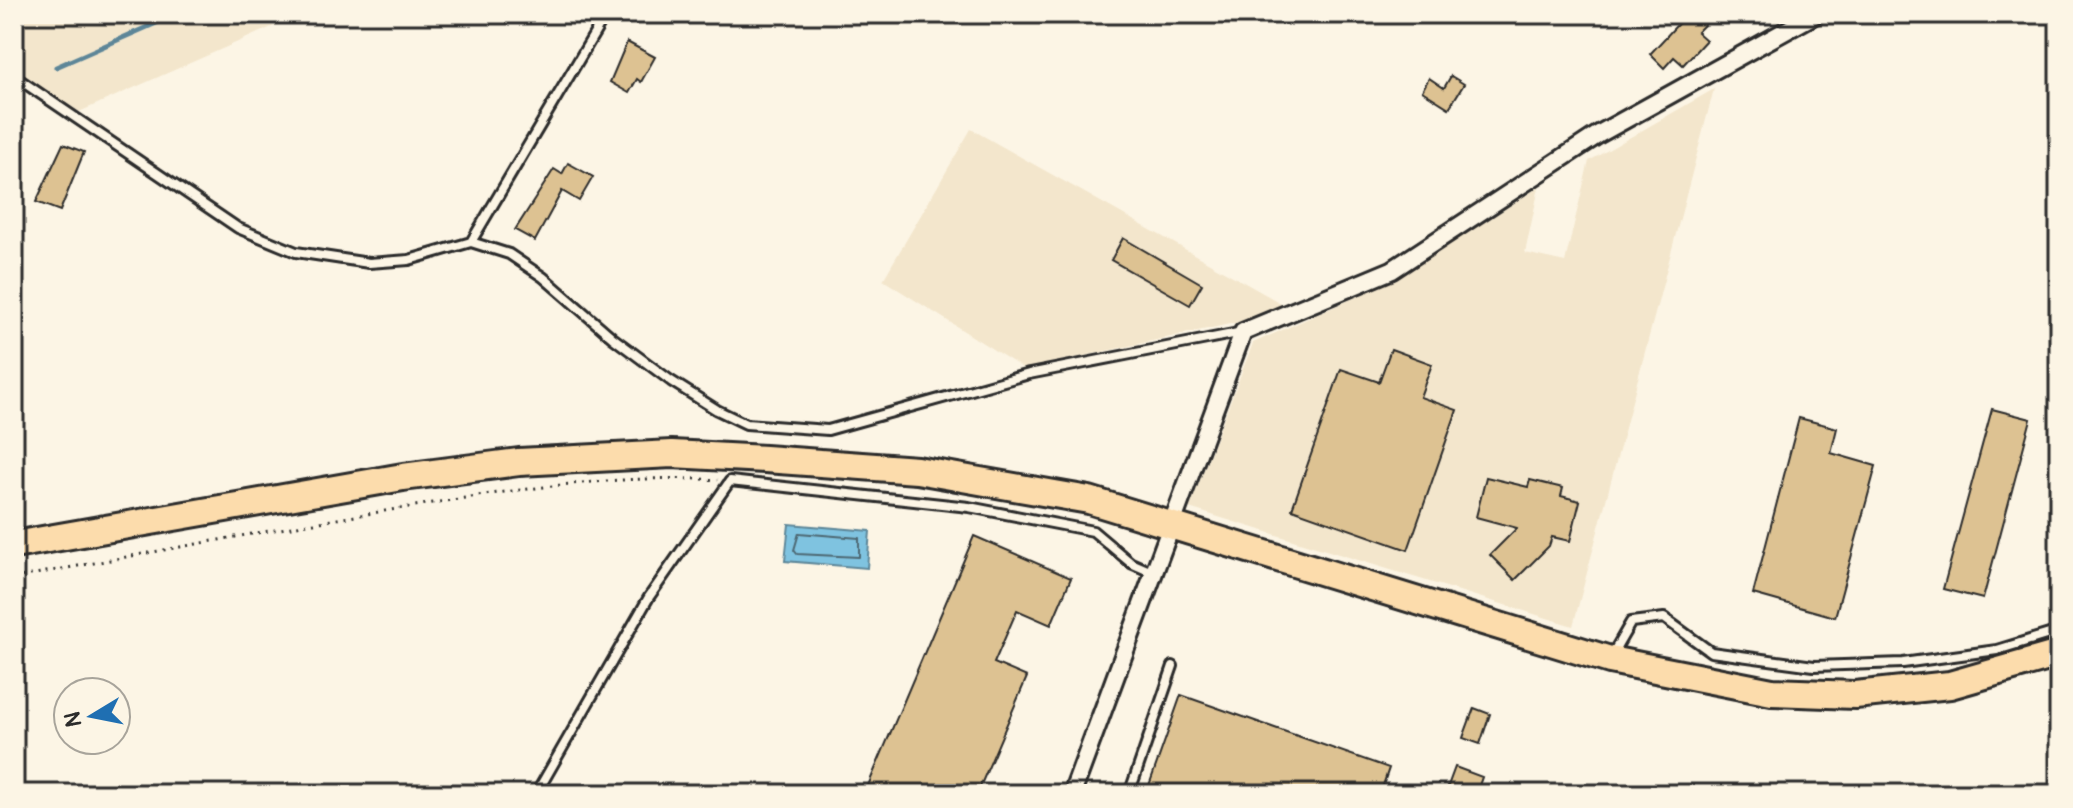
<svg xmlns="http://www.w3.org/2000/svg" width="2073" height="808" font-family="Pangolin,sans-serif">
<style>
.built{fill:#f3e6cc}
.water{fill:#7fc3e0;stroke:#5d8698;stroke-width:2}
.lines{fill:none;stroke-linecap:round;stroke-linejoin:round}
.shore{stroke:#4d6873;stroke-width:2}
.stream{stroke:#5d8698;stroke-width:5}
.building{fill:#ddc292;stroke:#2b2b2b;stroke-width:2}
.lane-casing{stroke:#2b2b2b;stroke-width:14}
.street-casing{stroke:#2b2b2b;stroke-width:22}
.primary-casing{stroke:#2b2b2b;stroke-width:32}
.path{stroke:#2b2b2b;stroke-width:3;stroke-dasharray:2 6;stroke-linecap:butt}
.lane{stroke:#fcf5e5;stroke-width:8}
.street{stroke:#fcf5e5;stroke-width:16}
.primary{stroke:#fcdcac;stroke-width:26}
</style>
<rect width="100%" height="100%" fill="#fcf5e5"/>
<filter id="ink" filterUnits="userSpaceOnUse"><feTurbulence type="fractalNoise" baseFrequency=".0125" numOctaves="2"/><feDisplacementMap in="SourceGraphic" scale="16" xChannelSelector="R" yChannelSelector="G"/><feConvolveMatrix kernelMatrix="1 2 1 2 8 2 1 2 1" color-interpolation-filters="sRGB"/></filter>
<g filter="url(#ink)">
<!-- built -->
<path class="built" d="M14,14H301L79,112L14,70Z
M1714,89L1573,626L1189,508L1253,343L1394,280L1539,187L1525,253L1565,262L1589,161Z
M971,129L1293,310L1024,369L883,280Z"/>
<!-- water -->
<path class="water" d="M789,524L870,531L867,568L785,561Z"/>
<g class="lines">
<!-- shore -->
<path class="shore" d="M799,533L859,538V557L797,554L794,550Z"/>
<!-- stream -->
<path class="stream" d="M56,67L177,14"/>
</g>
<!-- building -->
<path class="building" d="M1687,14H1697L1706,23L1697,32L1706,40L1683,65L1674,57L1664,68L1650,54Z
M627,42L655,57L641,82L637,79L629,93L610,82Z
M1451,76L1464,84L1449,108L1422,91L1429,78L1444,88Z
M63,144L84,152L60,211L36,202Z
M568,163L593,177L579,201L562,191L535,241L515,230L554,169L562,174Z
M1123,238L1202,284L1190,305L1111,260Z
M1391,349L1432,364L1420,397L1457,410L1408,550L1292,509L1341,369L1379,382Z
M1992,409L2031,419L1983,599L1943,589Z
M1799,418L1837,428L1831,453L1876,466L1835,617L1753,594Z
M1486,477L1528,487L1530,480L1563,488L1561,496L1580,501L1570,541L1552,537L1549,546L1515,580L1490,555L1517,528L1476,517Z
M974,536L1071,578L1051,625L1017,610L994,663L1027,677L977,794H882L867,788Z
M1181,695L1389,768L1380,794H1146Z
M1474,708L1490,714L1480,744L1463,738Z
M1455,767L1482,777L1476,794H1445Z"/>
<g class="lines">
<!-- lane casing -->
<g class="lane-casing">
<path id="lane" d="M14,76L238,228L296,252L369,263L409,260L471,242L509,254L543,277L613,338L671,381L717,410L746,424L828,430L1029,374L1243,332
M471,242L606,14
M1612,655L1631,622L1664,618L1711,652L1814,666L1903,663L1997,650L2059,631
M536,794L649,597L730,481L969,507L1093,531L1131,563L1154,573
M1129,794L1173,666"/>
</g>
<!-- street casing -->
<g class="street-casing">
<path id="street" d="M1072,794L1243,332L1392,270L1599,134L1816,14"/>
</g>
<!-- primary casing -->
<g class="primary-casing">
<path id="primary" d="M14,545L403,477L519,462L672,454L765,459L917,470L1089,500L1610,660L1772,692L1855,695L1950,685L2059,654"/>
</g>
<!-- path -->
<path class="path" d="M14,578C142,554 269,530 397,509C498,492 616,473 718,480"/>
<!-- lane -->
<use href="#lane" class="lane"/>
<!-- street -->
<use href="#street" class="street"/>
<!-- primary -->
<use href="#primary" class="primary"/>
</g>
</g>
<!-- margin -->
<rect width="2073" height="808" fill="none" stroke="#fcf5e5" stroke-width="48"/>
<rect x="24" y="24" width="2025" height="760" fill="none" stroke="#2b2b2b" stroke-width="3" filter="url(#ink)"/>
<!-- north arrow -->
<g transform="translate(92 716) rotate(260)"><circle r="38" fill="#fcf5e5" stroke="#a8a49b" stroke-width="2"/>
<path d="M0-6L14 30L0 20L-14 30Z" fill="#1f6fb2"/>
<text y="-12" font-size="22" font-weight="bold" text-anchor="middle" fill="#2b2b2b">N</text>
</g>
</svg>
